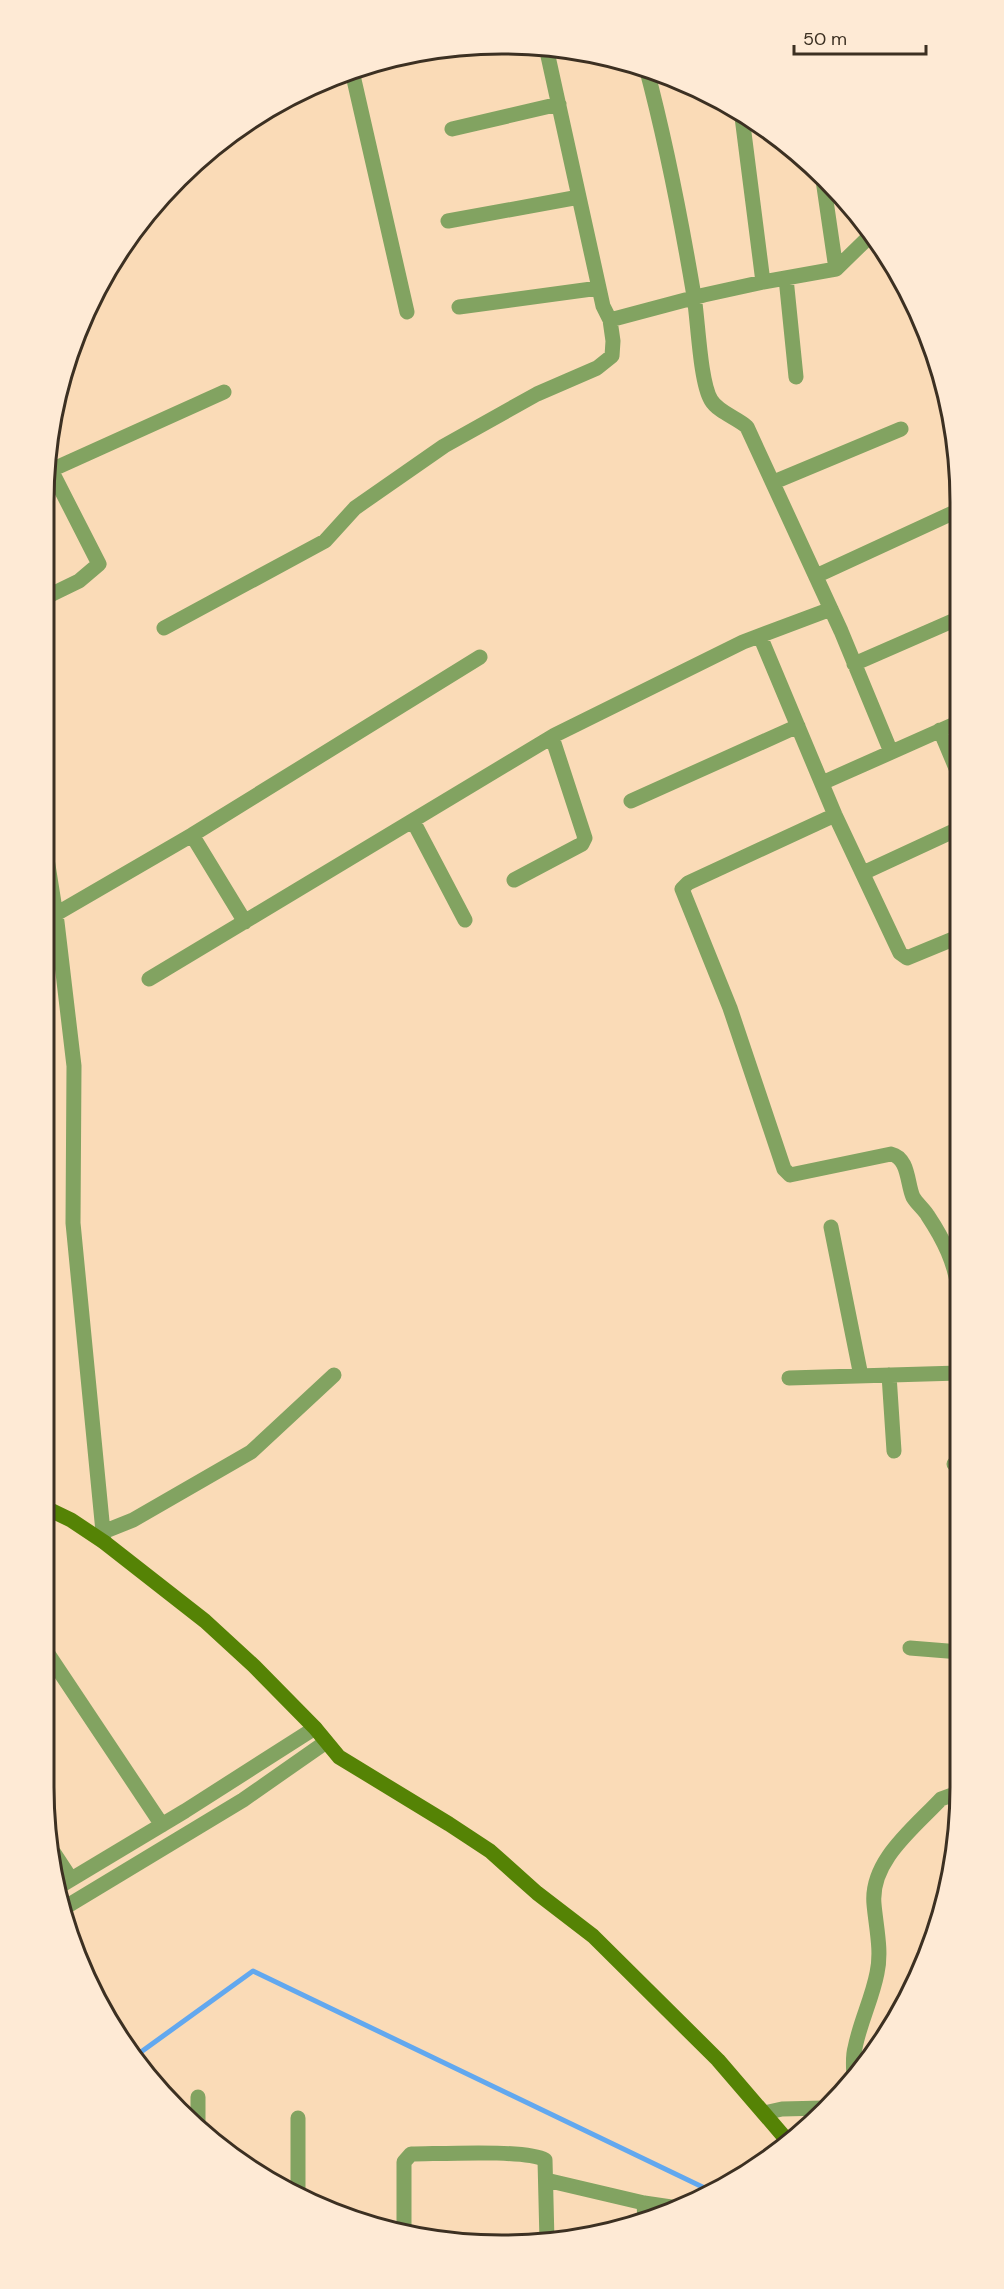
<svg xmlns="http://www.w3.org/2000/svg" width="1004" height="2289" font-family="'DM Sans',sans-serif">
<style>
.lines{fill:none;stroke-linecap:round;stroke-linejoin:round}
.stream{stroke:#62a8ef;stroke-width:5}
.minor{stroke:#82a361;stroke-width:15}
.secondary{stroke:#558305;stroke-width:15}
.rim{fill:none;stroke:#3c3022;stroke-width:3}
</style>
<rect width="100%" height="100%" fill="#fadbb7"/>
<g class="lines">
<!-- stream -->
<path class="stream" d="M134,2057L253,1971L713,2192"/>
<!-- minor -->
<path class="minor" d="M546,47L603,306L610,320L704,295L763,282L742,117
M646,67C666,142 681,219 694,296C698,320 700,382 711,400C718,412 737,418 747,427L841,631L891,752
M352,71L407,312
M452,129L559,104
M823,180L836,269
M448,221L579,197
M786,278L796,377
M763,282L836,269L872,234
M459,307L599,288
M49,471L224,392
M774,482L901,429
M816,576L957,511
M44,598L79,581L99,564L51,470L50,461
M164,628L325,541L355,508L444,446L537,394L597,368L612,356L613,341L610,320
M760,636L835,815L900,953L907,958L958,937
M854,664L957,619
M940,730L958,773
M44,759V746
M822,783L957,723
M631,801L798,726
M835,815L688,883L682,889L730,1008L784,1169L790,1175L891,1154C909,1158 907,1184 913,1197C917,1204 924,1209 928,1216C944,1240 955,1263 959,1292
M413,821L465,920
M192,835L245,922
M44,840L57,922L74,1066L73,1223L104,1542
M863,873L958,829
M514,880L582,844L585,838L552,737
M56,914L192,835L480,657
M149,979L555,735L743,642L831,609
M831,1227L861,1376
M889,1375L894,1451
M789,1378L959,1373
M954,1464H960
M103,1532L133,1520L251,1452L334,1375
M44,1648L162,1825
M910,1648L960,1652
M54,1853L71,1879
M60,1886L185,1811L315,1728
M64,1908L243,1800L326,1742
M854,2080C854,2070 852,2058 855,2048C860,2022 872,1999 877,1973C882,1951 876,1927 874,1904C870,1861 914,1828 941,1799L952,1795L959,1796
M764,2113L782,2109L824,2108
M298,2118V2194
M198,2123V2097
M546,2180L644,2203L678,2208
M644,2203L645,2222
M404,2234V2162L411,2154C438,2154 526,2149 545,2160L547,2241"/>
<!-- secondary -->
<path class="secondary" d="M44,1507L71,1520L104,1542L205,1621L254,1666L315,1728L339,1757L449,1824L490,1851L537,1893L593,1936L718,2060L786,2139"/>
</g>
<!-- crop -->
<path d="M0 0H1004V2289H0ZM502 54H502A448 448 0 0 1 950 502V1787A448 448 0 0 1 502 2235H502A448 448 0 0 1 54 1787V502A448 448 0 0 1 502 54Z" fill="#feead5" fill-rule="evenodd"/>
<path class="rim" d="M502 54H502A448 448 0 0 1 950 502V1787A448 448 0 0 1 502 2235H502A448 448 0 0 1 54 1787V502A448 448 0 0 1 502 54Z"/>
<!-- scale -->
<path d="M794 45v9h132v-9" fill="none" stroke="#3c3022" stroke-width="3"/>
<text x="803" y="45" font-size="18" fill="#3c3022" stroke="#feead5" stroke-width="4.5" paint-order="stroke">50 m</text>
</svg>
